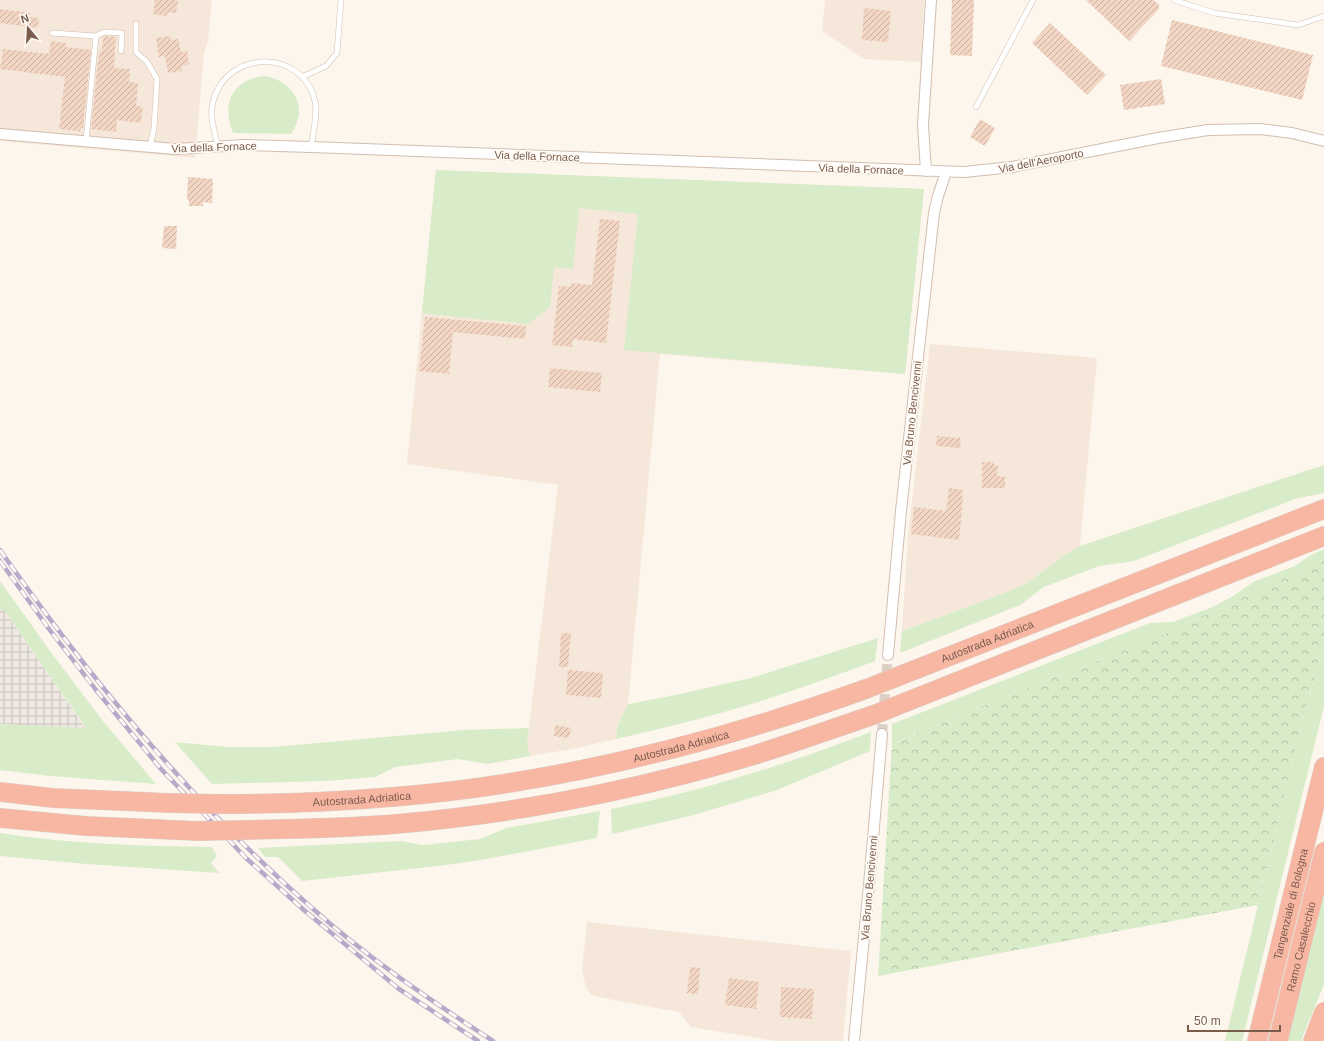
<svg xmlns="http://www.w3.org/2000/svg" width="1324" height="1041" font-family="Arial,sans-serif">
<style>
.residential{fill:#f5e8da}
.industrial{fill:url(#industrial-grid)}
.grass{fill:#d8ecc9}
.forest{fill:url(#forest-crowns)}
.building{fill:url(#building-hatch)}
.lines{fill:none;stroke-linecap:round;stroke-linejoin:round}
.minor-tunnel{stroke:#dcd0c4;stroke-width:10;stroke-dasharray:10 5;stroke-linecap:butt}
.service-casing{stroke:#d1beb0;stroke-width:6}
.minor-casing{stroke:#d1beb0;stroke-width:12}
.motorway-casing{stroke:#dad1cd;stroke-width:20}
.service{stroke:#fff;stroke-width:5}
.minor{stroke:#fff;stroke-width:10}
.motorway{stroke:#f7b7a3;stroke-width:19}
.rail-casing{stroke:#b9a8c9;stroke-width:4.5}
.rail{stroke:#fffaf3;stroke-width:3;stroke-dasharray:9;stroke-linecap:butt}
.motorway-bridge-casing{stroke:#dad1cd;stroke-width:20;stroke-linecap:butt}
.motorway-bridge{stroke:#f7b7a3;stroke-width:19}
.labels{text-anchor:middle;stroke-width:3.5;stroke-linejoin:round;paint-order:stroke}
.street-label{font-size:11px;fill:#7a5c4d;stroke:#fffaf3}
</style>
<defs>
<pattern id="industrial-grid" width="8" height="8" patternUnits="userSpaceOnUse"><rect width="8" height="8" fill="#efe9e4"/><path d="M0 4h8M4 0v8" fill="none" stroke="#c7c0bb"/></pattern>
<pattern id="forest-crowns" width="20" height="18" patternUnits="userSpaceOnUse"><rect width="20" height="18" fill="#d8ecc9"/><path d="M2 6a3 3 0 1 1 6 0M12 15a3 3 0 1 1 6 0" fill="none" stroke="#b4c2a5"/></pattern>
<pattern id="building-hatch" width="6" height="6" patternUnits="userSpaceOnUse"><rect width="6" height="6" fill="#f3d5c3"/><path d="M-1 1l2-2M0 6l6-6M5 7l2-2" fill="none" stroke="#cab0a1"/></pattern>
</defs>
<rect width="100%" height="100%" fill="#fdf6ec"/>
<!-- residential -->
<path class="residential" d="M0,0H212L208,41L204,53L195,158L0,141Z
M825,0H924L921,62L864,59L822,31Z
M436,170L924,189L905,374L660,354L628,704L617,728L616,739L572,749L530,756L527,744L558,485L407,464Z
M930,344L1097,358L1080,546L1065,555L1026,584L989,599L902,631L908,535Z
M587,922L851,951L843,1041H776L691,1027L679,1012L598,997L591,994L586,987L582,970Z"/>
<!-- industrial -->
<path class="industrial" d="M0,610H4L86,729L0,724Z"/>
<!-- grass -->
<path class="grass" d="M265,76C295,82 309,108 291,134L233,133C221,104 232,79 265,76Z
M436,170L924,189L905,374L624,350L638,214L579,208L573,269L554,267L550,307L528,324L422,313Z
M1324,465V493L1295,499L1134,561L1099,566L1044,587L1020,605L900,653L902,631L989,599L1026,584L1065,555L1080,546Z
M1324,549V560L1151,640L1002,698L892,744V724L1150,623L1173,622L1213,607L1233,596L1255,581L1295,566L1311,555Z
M0,581L50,651L103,721L156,784L50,776L0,770V724L86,728L4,610H0Z
M878,638L875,661C837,675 799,689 761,701C713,716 665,728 616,739L617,728L628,704L671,696L751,678Z
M1324,645V706L1242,1041H1225L1307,703Z
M529,728L527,744L530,756L487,764L458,759L395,767L375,777L325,781L212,784L175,742L227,747H273L464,730Z
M871,732L870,751L777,790L690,816L612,834L611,809C700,792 787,764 871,732Z
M600,811L597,838L481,860L446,865L302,881L278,857H265L258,848L401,841L423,845L480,839L506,828Z
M0,833C70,844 141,846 212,847L217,856L211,863L219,873L86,864L0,856Z
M1324,893V984L1301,1041H1288Z"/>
<!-- forest -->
<path class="forest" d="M1324,560V645L1307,703L1258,905L878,976L892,744L1002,698L1151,640Z"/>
<!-- building -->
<path class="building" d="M155,0H178L176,13L168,12L167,16L153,14Z
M952,0H974L972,56L950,55Z
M1086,0H1154L1159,5V9L1129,41Z
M864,8L891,11L888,42L862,40Z
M0,9L30,13L29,17L39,18L38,28L0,23Z
M1172,20L1313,55L1302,100L1161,66Z
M1050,23L1106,75L1087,95L1032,43Z
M105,36L116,37L114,68L130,69L129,82L138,83L136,106L143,107L141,123L117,120L116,132L91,129L99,51H102L103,37Z
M170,36L171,40L178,39L181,52L187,51L189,64L182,66V71L168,73L165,56L159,57L156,38Z
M51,41L66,43V47L91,50L83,128H81L80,131L59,129L65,77L0,69L3,49L49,54Z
M1161,79L1165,104L1124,110L1120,85Z
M980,119L995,128L985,146L970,137Z
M188,177L213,179L212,203L203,202V206H189V200H187Z
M600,219L620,221L606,343L573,339L572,347L552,345L559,286L571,287V283L592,285Z
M164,226H177L176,249L162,248Z
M425,317L526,326L525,339L453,332L449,374L419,371Z
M550,368L602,373L600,392L548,387Z
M937,436L961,438L960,448L936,446Z
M982,462H994V466H998L997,476L1005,477V488H982Z
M949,488L963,490L962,498H963L959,540L911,534L914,507L946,511Z
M561,633H571L568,667H559Z
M568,670L603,673L601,698L566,695Z
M555,725L571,728L569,738L554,736Z
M690,967L700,968L698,994L687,993Z
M729,978L759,982L756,1009L725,1005Z
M781,987L814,989L812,1019L780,1017Z"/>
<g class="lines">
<!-- minor-tunnel -->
<path class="minor-tunnel" d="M882,734L888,655"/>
<!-- service casing -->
<g class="service-casing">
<path id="service" d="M1174,0L1214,13L1298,25L1324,16
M136,24V52L147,62L157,79L154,128L150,147
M52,33L96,36L104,32L122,33L121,51
M302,77L326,66L337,53L341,0
M976,107L1033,0
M86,141L96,36
M218,147C215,132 209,116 213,102C226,49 303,48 315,101C318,116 313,132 311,147"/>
</g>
<!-- minor casing -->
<g class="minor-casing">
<path id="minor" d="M0,134L175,149L244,145L311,147L964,172L1012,167L1158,138L1208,130L1260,129L1292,133L1324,141
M926,171L923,125L931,0
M888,655L901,511L934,213L938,196L946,172
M854,1041L869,885L882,734"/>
</g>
<!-- motorway casing -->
<g class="motorway-casing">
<g id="motorway">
<path d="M0,792L53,798L169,803"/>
<path id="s1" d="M219,804C277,804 334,802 392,797C554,784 713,744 866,689L1324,509"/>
<path d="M0,818L86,826L198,831"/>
<path d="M247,830C297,829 346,828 396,824C515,814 636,790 751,756C793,743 835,728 876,714L1324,536"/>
<path id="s2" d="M1257,1041L1324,767"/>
<path id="s3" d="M1278,1041L1324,852"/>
<path d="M1313,1041L1324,1012"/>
</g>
</g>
<!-- service -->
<use href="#service" class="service"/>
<!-- minor -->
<use href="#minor" class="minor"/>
<!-- motorway -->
<use href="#motorway" class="motorway"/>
<!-- rail casing -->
<g class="rail-casing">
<path id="rail" d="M0,550C91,680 192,803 312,908C368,958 430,1000 493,1041
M0,561L49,629L96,690L161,769L246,858L305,911L399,989L478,1041"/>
</g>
<!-- rail -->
<use href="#rail" class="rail"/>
<!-- motorway-bridge casing -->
<g class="motorway-bridge-casing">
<path id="motorway-bridge" d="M169,803L219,804
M198,831L247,830"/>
</g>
<!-- motorway-bridge -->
<use href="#motorway-bridge" class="motorway-bridge"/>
</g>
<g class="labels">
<!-- street labels -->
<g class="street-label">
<text transform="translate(214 147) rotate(-2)" y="4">Via della Fornace</text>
<text transform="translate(537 156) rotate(2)" y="4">Via della Fornace</text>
<text transform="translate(1041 161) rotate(-11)" y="4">Via dell'Aeroporto</text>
<text transform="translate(861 169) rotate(2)" y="4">Via della Fornace</text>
<text transform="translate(912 413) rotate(-84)" y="4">Via Bruno Bencivenni</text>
<text dy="4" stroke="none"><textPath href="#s1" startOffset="791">Autostrada Adriatica</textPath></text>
<text dy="4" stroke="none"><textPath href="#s1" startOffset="467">Autostrada Adriatica</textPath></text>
<text dy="4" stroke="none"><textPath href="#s1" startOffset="143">Autostrada Adriatica</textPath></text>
<text transform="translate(869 888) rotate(-85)" y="4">Via Bruno Bencivenni</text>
<text dy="4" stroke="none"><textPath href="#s2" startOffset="141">Tangenziale di Bologna</textPath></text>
<text dy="4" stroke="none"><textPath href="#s3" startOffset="97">Ramo Casalecchio</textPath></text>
</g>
</g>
<!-- north arrow -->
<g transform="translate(28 28) rotate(342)" stroke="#fffaf3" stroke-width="3" paint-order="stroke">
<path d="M0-3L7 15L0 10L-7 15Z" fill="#7a5c4d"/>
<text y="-6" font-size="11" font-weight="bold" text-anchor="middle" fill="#7a5c4d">N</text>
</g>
<!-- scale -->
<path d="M1188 1025v6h92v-6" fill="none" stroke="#7a5c4d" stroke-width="2"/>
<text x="1194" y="1025" font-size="12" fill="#7a5c4d" stroke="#fffaf3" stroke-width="3" paint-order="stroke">50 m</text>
</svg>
